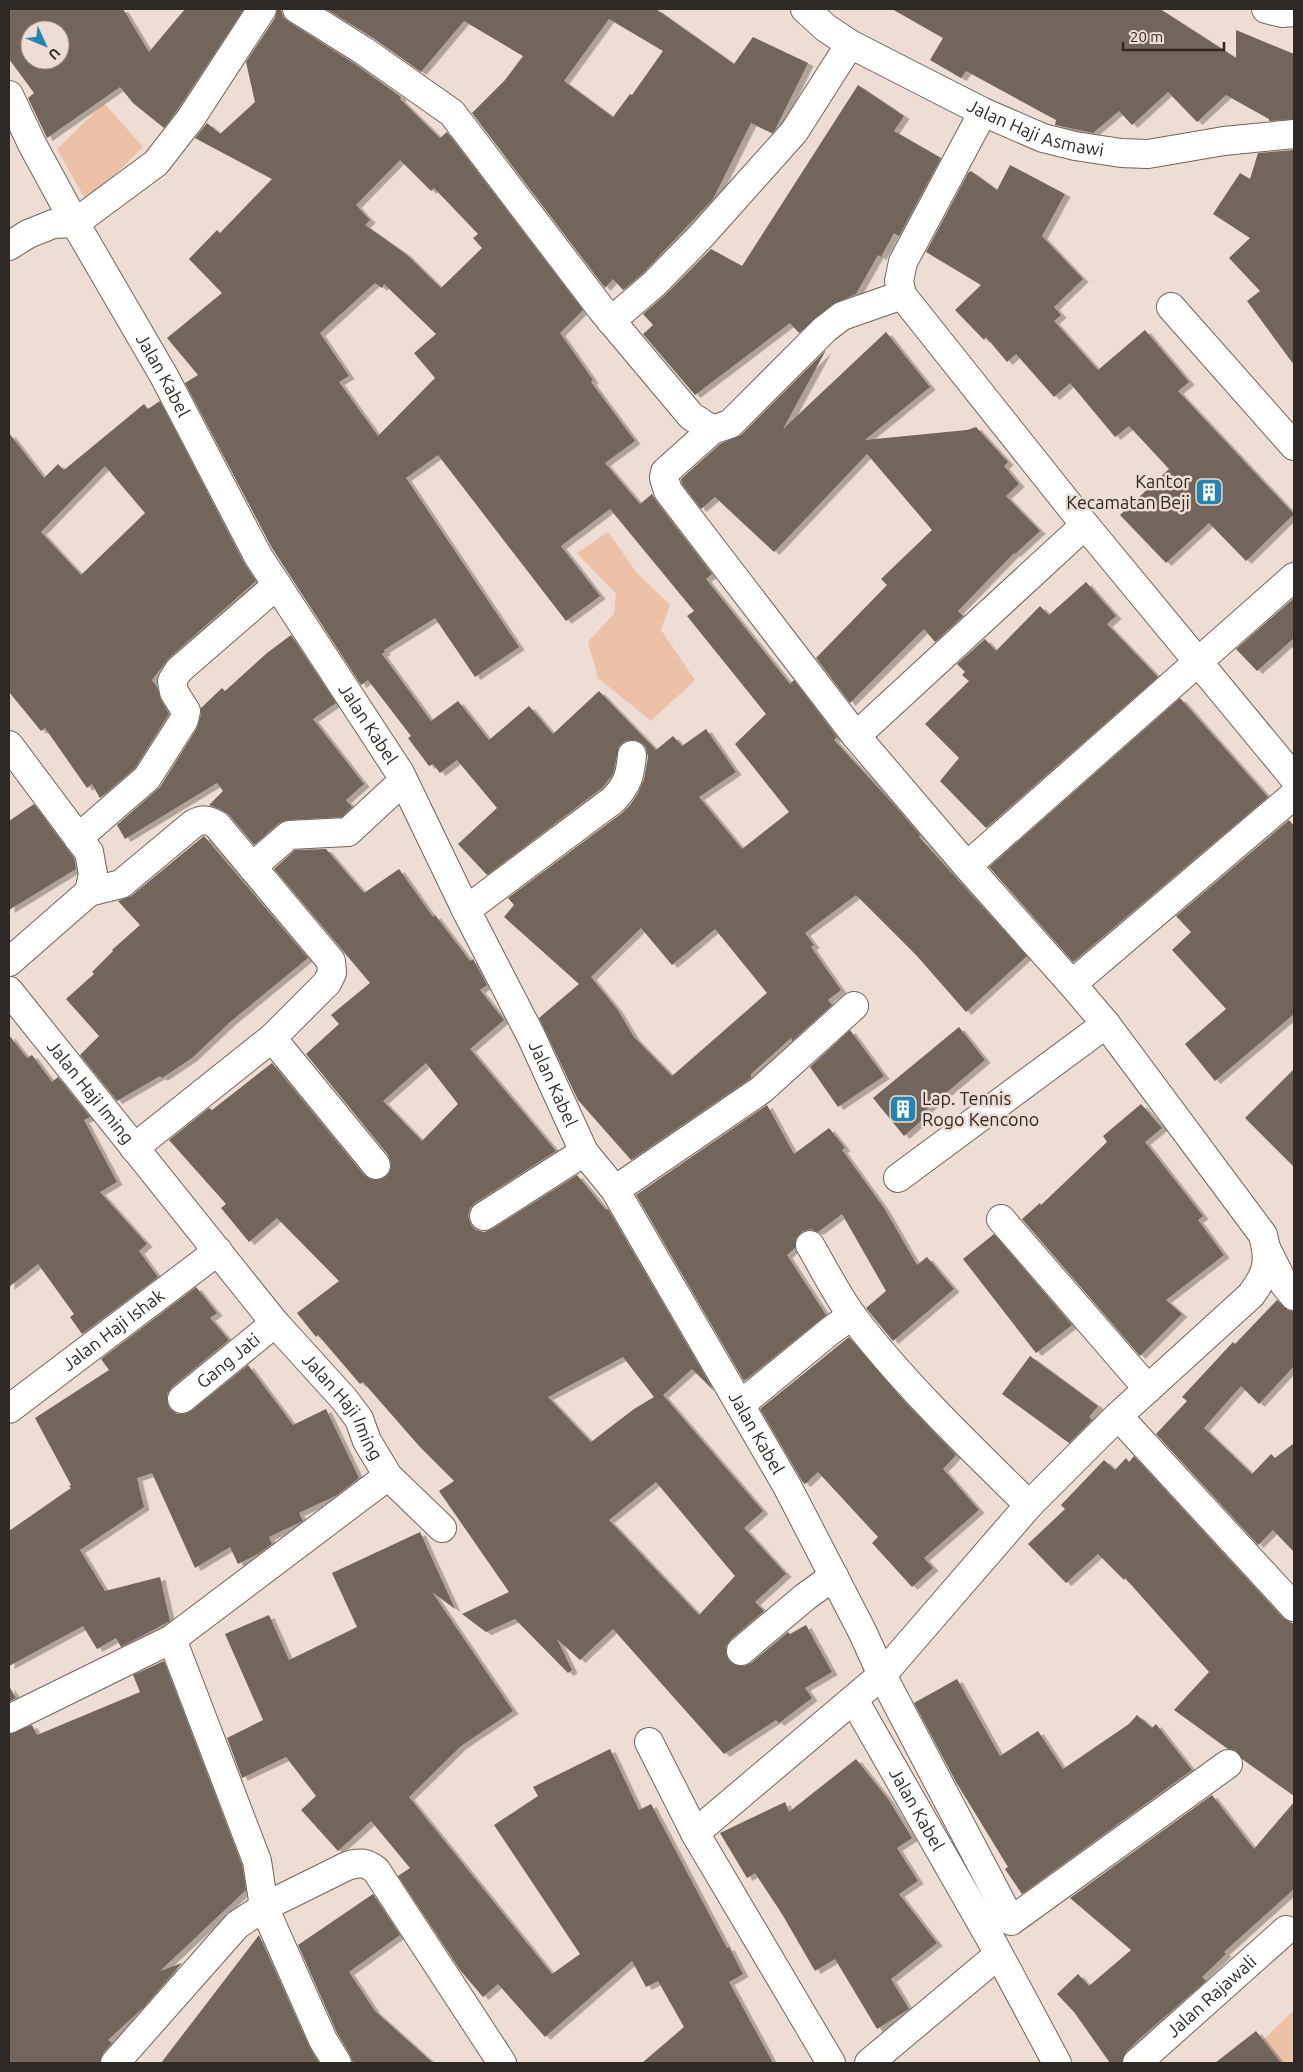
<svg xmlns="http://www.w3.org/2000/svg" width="1303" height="2072" font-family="Ubuntu,sans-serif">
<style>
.green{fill:#edc1a6}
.building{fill:#72655c;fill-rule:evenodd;filter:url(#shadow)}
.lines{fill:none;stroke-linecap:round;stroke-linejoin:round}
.street-casing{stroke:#71645b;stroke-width:30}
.secondary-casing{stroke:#71645b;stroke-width:30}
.street{stroke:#fff;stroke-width:28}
.secondary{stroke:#fff;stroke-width:28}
.labels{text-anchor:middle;stroke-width:5;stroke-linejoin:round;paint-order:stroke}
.street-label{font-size:18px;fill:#2e2925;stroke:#edddd4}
.poi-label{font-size:18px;fill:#2e2925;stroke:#edddd4;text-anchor:end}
</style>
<defs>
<filter id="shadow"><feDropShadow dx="5.5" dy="3" stdDeviation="0" flood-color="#0004"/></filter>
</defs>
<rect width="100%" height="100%" fill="#edddd4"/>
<!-- green -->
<path class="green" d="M104,103L143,147L106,184L85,199L57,149Z
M608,532L637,573L670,605L661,630L695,680L651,721L598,678L588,642L614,614L616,594L577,553Z
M1294,2010V2063H1272L1256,2047Z"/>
<!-- building -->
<path class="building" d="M9,9H123L149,52L185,9H244L178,109L164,128L133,103L120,87L47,138L28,98L34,93L9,59ZM30,30H60V60H30Z
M277,9H281L283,17L289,22L355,64L401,97L400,99L440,138L447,132L583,310L560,333L593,380L591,382L635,441L605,463L640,504L652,494L656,501L712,574L706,579L790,684L794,680L837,737L834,740L896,807L920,835L919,837L1027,956L966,1012L917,956L856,895L805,933L814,945L811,947L841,990L828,1000L832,1005L792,1041L791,1038L751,1074V1078L631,1160L578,1100L539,1018L579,984L504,917L514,905L508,898L622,813L630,805L638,793L644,779L648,757L646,748L642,743L634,740L625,741L619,746L613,774L602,788L487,875L458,844L497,808L457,760L440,773L433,764L429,766L408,738L411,736L368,680L361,685L272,548L185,383L198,375L167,338L222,293L189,259L217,230L220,233L272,179L195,138L207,123L220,134L255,102L246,62L275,18ZM400,160L431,191L434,188L478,234L473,238L482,248L441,288L406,254L365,225L370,220L356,205ZM375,283L382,288L384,284L436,334L414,353L435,378L378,436L339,382L349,376L320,333ZM438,455L566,621L600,596L561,546L610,509L694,611L687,616L766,714L735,744L789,812L742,849L699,797L736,772L706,729L682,746L673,736L656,750L599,691L553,734L529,706L489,740L458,701L431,721L382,654L385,652L384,650L435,618L475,677L519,647L406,478ZM641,928L672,965L715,929L767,993L672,1076L634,1037L617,1009L591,977Z
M326,9H656L734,64L753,37L808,63L775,130L772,133L751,123L713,199L643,273L623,290L613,279L605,288L472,113L505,80L523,56L464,21L421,72L373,38ZM609,19L663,51L632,95L630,94L613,117L564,81Z
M892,9H1160L1236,58V30L1294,54V119L1269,121V119L1226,95L1197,122L1168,92L1132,125L1119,111L1093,133L1055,125L1056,120L966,71L961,78L930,60L943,38Z
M858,85L904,116L894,131L941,158L899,236L894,233L881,257L878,255L856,294L833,304L799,333L790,323L695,395L643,334L653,325L643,314L665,295L711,249L742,266Z
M1294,150V365L1247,301L1260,291L1229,258L1250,238L1213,214L1240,173L1250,179L1258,153Z
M1010,165L1065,194L1042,236L1083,279L1054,307L1061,315L1054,321L1098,370L1145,330L1189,382L1178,391L1294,514L1246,561L1209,523L1166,563L1120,515L1169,469L1129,426L1115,437L1070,383L1054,397L1016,354L1007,362L986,337L984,340L955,310L981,285L926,252L968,173L971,171L997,190Z
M886,332L930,387L865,440L967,430L976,427L1008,462L1004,466L1019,484L1006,496L1040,531L1015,554L1014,553L958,611L963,616L935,642L924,629L850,703L816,658L887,585L881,579L932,530L867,454L774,552L715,497L701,509L682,484L681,479L720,444L741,435L826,350L783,429Z
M160,401L244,563L256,581L169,658L152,680L157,687L161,700L169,714L135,768L100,798L92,784L87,788L45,728L41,731L9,692V433L44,478L58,464L64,470L144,404L148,409ZM105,466L145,513L81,575L41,532Z
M1086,582L1116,616L1107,624L1158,677L986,828L940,781L959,758L925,724L969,681L962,675L965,672L957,664L985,639L996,651L1040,606L1049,615Z
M1294,598V638L1257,671L1236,649Z
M291,635L336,703L313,719L364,784L346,800L352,807L342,817L288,820L279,823L254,845L229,815L220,809L209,805L223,791L217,783L125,839L117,825L160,787L197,728L201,714L200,709L222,688L225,691L267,653Z
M1180,698L1268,797L1073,962L989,867Z
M34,804L74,858L76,869L9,910V821Z
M1289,820L1294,826V1014L1215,1081L1185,1044L1226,1009L1172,950L1191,932L1176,916Z
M204,836L308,958L230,1022L192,1058L162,1078L160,1076L117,1101L80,1055L99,1036L66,999L94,974L92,972L113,951L112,950L140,925L118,901L131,896Z
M326,849L364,893L399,869L433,917L435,915L470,961L473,959L487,985L480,990L504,1020L470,1049L556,1151L475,1203L470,1208L468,1216L471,1225L476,1230L484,1232L492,1229L577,1175L606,1210L608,1209L714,1391L692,1369L663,1395L763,1511L744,1528L786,1574L755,1602L764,1611L731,1639L726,1646V1654L729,1661L735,1665L744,1666L751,1663L788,1632L790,1634L806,1625L832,1672L805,1688L812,1698L779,1723L776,1720L724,1754L613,1629L580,1660L557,1639L572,1670L568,1673L515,1619L486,1632L462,1614L509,1592L439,1491L454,1481L420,1447L363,1382L360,1384L318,1335L316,1337L297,1313L339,1281L277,1218L249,1242L221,1208L226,1204L169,1140L209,1108L212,1110L272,1063L364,1175L370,1179L378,1180L385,1177L390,1171L391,1163L388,1155L306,1054L339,1024L331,1015L370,983L274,869L295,850ZM426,1063L458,1104L422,1141L383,1101ZM623,1357L654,1397L634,1409L591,1442L548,1397ZM656,1482L735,1576L699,1615L609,1520Z
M959,1027L985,1060L926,1110L929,1114L904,1136L873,1098Z
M850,1030L884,1076L838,1107L810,1067Z
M9,1035L27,1058L32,1055L52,1082L58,1077L90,1117L84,1120L117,1182L100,1192L147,1244L139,1251L158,1277L82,1334L70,1317L74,1314L38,1264L9,1287Z
M1294,1069V1167L1245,1118Z
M1141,1104L1162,1128L1145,1142L1203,1216L1198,1220L1224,1255L1166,1300L1182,1314L1140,1356L1022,1219L1040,1203L1041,1205L1107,1142L1103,1136Z
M767,1105L794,1154L829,1128L845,1148L842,1150L884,1208L917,1265L927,1257L954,1289L893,1341L866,1308L886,1291L842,1214L818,1232L811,1229L803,1231L796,1238L795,1248L787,1255L826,1315L744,1381L636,1195Z
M994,1234L1072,1325L1036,1353L963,1259Z
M196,1287L217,1313L210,1318L229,1340L172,1387L167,1394V1401L170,1409L177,1414H184L191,1411L248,1365L293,1425L326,1409L359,1478L337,1495L299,1513L303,1521L269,1537L272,1544L258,1554L238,1564L230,1547L195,1568L152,1473L137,1478L144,1507L80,1550L105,1591L160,1577L170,1621L121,1647L116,1638L97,1649L83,1626L9,1666V1531L71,1488L69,1486L71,1485L35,1418L109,1370L101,1359Z
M1277,1300L1288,1310L1294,1311V1366L1259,1404L1241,1386L1204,1428L1252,1474L1271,1454L1275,1458L1294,1443V1552L1273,1530L1258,1545L1156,1434L1187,1401L1182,1397L1233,1342L1235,1344Z
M849,1337L904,1401L956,1455L943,1469L979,1510L924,1558L933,1568L912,1587L872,1543L878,1537L818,1472L805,1484L802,1481L760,1409Z
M1030,1356L1098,1406L1089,1417L1092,1420L1069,1443L1002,1394Z
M1134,1456L1283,1618L1294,1624V1796L1242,1759L1235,1750L1228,1749L1174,1710L1209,1672L1125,1578L1124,1580L1098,1554L1066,1583L1028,1544L1065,1509L1061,1505L1104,1460L1115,1470L1126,1458L1129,1462Z
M420,1532L455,1609L432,1592L513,1711L461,1746L409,1797L552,1974L580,1954L494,1825L538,1796L533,1787L610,1749L639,1810L651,1804L727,1948L729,1947L743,1974L729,1982L773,2063H642L684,2027L658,1981L646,1987L632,1961L545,2037L498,1984L483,1997L460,1970L398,1876L410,1868L371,1821L338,1851L301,1810L316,1796L286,1757L242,1778L227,1738L263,1720L225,1634L269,1615L289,1660L357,1627L332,1573Z
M164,1661L242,1865L246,1890L160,1971L182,1963L144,2007L108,2040L112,2043L103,2053L100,2063H9V1734L32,1725L37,1735L140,1692L133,1675Z
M957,1679L1000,1756L1038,1731L1063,1769L1129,1724L1137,1715L1152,1728L1156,1724L1192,1770L1022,1894L1005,1869L1008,1867L956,1782L914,1703Z
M9,1686L16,1698L9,1702Z
M856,1759L888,1799L912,1838L897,1848L918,1881L899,1894L937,1943L891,1979L909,2009L877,2029L835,1959L815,1971L782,1914L755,1873L747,1878L720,1833L785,1802L789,1812Z
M1212,1795L1254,1849L1294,1802V1889L1224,1952L1226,1954L1202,1977L1206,1981L1138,2040L1126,2052L1122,2063H1110L1074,2012L1057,1994L1078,1974L1089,1986L1131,1950L1070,1898Z
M373,1894L400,1935L349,1972L375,2011L433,2063H353L350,2055L337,2033L298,1945Z
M259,1935L309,2046L319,2063H161Z
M1256,2031L1281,2063H1215Z"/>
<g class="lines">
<!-- street casing -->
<g class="street-casing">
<g id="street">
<path d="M297,9L364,51L452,113L602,310L691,416L712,430"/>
<path d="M1266,9L1282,13L1294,12"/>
<path id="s1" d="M9,95L32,144L75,223L164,376L258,556L400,773L466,910L531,1036L584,1152L615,1190L787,1486L862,1631L882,1675L1011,1921L1228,1764"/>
<path d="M983,112L903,262L899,281L902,295L1085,525L1294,778"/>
<path d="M9,246L28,234L53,224L75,223L156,163L191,118L262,9"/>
<path d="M902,295L842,316L825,329L730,424L712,430L665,472L664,478L668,491L856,736L967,866L1072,984"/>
<path d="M1171,307L1294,446"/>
<path d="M611,321L654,284L702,235L794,132L850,44"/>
<path d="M856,736L1085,525"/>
<path d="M9,745L89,852L93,874L89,892L9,962"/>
<path d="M78,838L147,778L184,720L186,711L174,692L172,681L179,670L277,585"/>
<path d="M967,866L1294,577"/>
<path d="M252,867L289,835L348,832L403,781"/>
<path d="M89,892L121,884L193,824C203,819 207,819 217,825L331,961L332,973L327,983L272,1038L134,1148"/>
<path d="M466,910L613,800C628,784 630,776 632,755"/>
<path id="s2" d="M9,991L275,1323L344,1399L359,1419L367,1441L388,1476L172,1639L9,1719"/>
<path d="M272,1038L376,1165"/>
<path d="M898,1178L1106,1024"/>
<path d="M615,1190L761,1090L854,1006"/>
<path d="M484,1216L584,1152"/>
<path d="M1001,1219L1148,1389"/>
<path d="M810,1245C824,1269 837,1295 853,1317C905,1385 968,1445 1029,1505"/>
<path d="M1266,1248L1284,1284L1294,1296"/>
<path id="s3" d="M182,1399L275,1323"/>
<path d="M740,1405L829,1332L852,1315"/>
<path id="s4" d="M9,1409L218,1251"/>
<path d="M1118,1416L1294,1607"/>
<path d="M388,1476L442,1528"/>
<path d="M172,1639L257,1861L264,1907L323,2040L337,2063"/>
<path d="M741,1651L805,1597L834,1576"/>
<path id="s5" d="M854,1700L990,1938L1057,2063"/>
<path d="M649,1742L695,1833"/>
<path d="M115,2063L237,1925L264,1907L347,1866C359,1862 365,1862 376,1870L502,2063"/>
<path d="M831,2063L695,1833L882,1675L1029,1505L1118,1416L1251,1295C1268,1272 1270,1262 1263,1235L1106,1024L1072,984L1294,795"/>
<path d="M869,2063L998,1955"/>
<path id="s6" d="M1137,2063L1286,1930"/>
</g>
</g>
<!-- secondary casing -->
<g class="secondary-casing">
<g id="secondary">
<path id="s7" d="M805,9L826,28L850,44L983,112L1043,138L1075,146L1121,153L1148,154L1224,141L1294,134"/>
</g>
</g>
<!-- street -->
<use href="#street" class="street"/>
<!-- secondary -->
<use href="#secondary" class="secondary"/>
</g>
<!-- icons -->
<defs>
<g id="building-square" transform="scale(1.4375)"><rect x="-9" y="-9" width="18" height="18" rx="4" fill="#2684b0" stroke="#edddd4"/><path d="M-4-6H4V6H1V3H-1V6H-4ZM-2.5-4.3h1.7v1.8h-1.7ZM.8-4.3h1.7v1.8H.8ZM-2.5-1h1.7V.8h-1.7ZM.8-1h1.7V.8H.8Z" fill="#fff"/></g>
</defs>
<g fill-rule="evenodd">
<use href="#building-square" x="1209" y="492"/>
<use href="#building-square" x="903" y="1109"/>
</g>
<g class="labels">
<!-- street labels -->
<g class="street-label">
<text dy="6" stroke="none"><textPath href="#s7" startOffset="262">Jalan Haji Asmawi</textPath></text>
<text dy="6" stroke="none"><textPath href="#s1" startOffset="320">Jalan Kabel</textPath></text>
<text dy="6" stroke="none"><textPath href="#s1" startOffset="725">Jalan Kabel</textPath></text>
<text dy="6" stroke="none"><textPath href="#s1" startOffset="1130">Jalan Kabel</textPath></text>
<text dy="6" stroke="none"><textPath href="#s2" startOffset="130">Jalan Haji Iming</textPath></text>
<text dy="6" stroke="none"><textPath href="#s4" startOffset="131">Jalan Haji Ishak</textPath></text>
<text dy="6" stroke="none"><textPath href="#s3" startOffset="60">Gang Jati</textPath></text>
<text dy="6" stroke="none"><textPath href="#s2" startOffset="534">Jalan Haji Iming</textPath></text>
<text dy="6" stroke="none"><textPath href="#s1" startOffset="1535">Jalan Kabel</textPath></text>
<text dy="6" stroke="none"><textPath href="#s5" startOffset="126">Jalan Kabel</textPath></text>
<text dy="6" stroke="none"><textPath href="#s6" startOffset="100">Jalan Rajawali</textPath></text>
</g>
<!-- poi labels -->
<g class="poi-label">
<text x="1190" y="488">Kantor<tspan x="1190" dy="21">Kecamatan Beji</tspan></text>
<text x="922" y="1105" text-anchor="start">Lap. Tennis<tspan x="922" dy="21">Rogo Kencono</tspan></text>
</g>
</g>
<!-- border -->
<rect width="1303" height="2072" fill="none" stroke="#2e2925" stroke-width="20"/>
<!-- north arrow -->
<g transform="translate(45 45) rotate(134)"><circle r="24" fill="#edddd4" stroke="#a1958e"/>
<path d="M0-4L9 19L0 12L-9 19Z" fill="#2684b0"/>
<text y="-8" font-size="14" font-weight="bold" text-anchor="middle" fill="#2e2925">U</text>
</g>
<!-- scale -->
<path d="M1123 42v8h101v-8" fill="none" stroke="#2e2925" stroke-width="2.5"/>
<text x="1130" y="42" font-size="15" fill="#2e2925" stroke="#edddd4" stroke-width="4" paint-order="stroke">20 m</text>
</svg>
